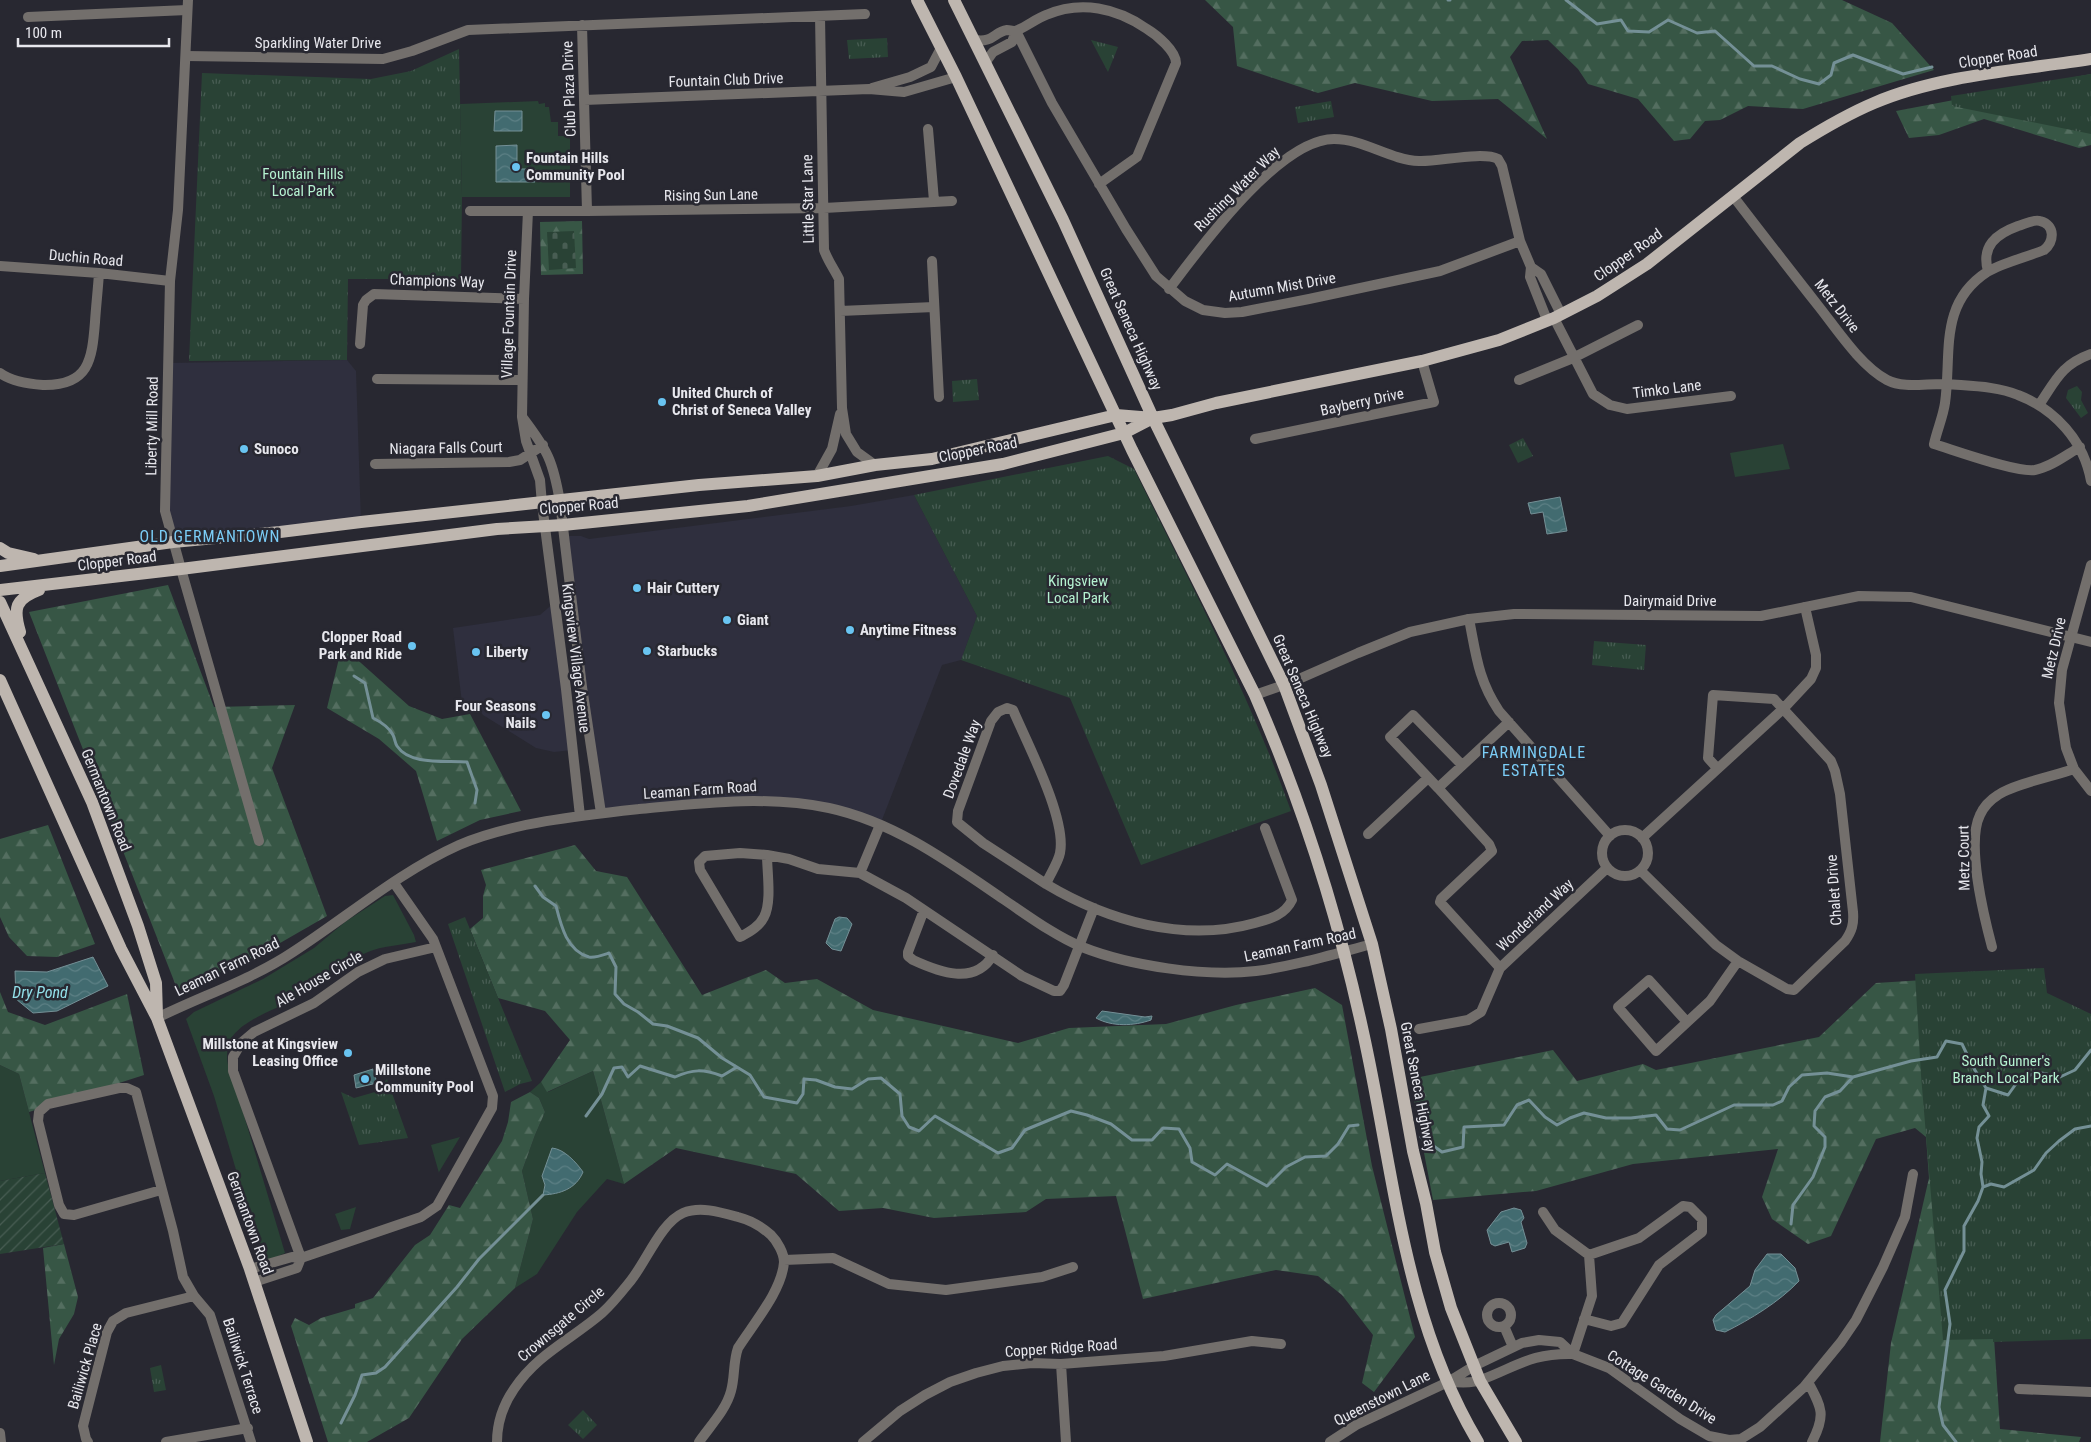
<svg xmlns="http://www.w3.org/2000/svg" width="2091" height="1442" font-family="'Roboto Condensed',sans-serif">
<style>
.built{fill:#2f2f3e}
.grass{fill:#294235}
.forest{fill:url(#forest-firs)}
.cemetery{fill:url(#cemetery-stones)}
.park{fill:url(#park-tufts)}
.garden{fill:url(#garden-furrows)}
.water{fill:url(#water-waves);stroke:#749096}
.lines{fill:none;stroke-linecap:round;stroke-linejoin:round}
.stream{stroke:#749096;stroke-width:3}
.minor{stroke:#736f6c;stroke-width:10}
.tertiary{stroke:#736f6c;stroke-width:10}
.primary{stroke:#beb6af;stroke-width:12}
.poi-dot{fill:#69c4f1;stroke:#282831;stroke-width:2}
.labels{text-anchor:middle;stroke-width:5;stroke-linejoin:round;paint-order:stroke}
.street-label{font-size:15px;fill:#e7e7ed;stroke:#282831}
.poi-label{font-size:15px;font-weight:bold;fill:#e7e7ed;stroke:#282831;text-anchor:start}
.park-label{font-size:15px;fill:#b4f1d0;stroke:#282831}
.neighbourhood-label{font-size:16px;letter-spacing:1px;fill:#7bcdf7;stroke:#282831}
.water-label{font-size:16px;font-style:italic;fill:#93e0ea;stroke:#282831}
</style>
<defs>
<pattern id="forest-firs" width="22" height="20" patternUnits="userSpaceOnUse" patternTransform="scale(1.25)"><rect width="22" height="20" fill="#375645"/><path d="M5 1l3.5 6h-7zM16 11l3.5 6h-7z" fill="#546e60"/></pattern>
<pattern id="cemetery-stones" width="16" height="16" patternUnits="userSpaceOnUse" patternTransform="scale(1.25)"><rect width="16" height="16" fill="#294235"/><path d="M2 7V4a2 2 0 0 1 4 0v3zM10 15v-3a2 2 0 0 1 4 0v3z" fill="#485d53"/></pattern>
<pattern id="park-tufts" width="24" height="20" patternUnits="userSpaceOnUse" patternTransform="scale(1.25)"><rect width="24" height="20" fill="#294235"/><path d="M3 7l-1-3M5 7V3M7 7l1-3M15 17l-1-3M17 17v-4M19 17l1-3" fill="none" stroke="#485d53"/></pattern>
<pattern id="garden-furrows" width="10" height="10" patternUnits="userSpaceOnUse" patternTransform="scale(1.25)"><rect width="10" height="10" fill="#294235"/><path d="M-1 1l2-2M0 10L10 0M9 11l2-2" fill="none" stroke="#485d53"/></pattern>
<pattern id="water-waves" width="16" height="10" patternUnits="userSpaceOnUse" patternTransform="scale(1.25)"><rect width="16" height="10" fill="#426b70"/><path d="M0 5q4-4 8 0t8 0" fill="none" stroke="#5d8085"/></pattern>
</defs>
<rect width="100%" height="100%" fill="#282831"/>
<!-- built -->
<path class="built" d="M347,360L356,371L361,522L173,542L165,511L168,363Z
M914,495L977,616L961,660L942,665L880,825L853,816L778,802L601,813L564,536H581L589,539L851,506Z
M555,602L572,750L554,752L536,748L483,715L479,710L477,701L462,703L453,628L540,615Z"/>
<!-- grass -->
<path class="grass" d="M538,101L539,104L545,103V107H549L551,122H558V136H570V197H462L460,104Z
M1783,444L1790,469L1735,477L1730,453Z
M393,895L414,935L416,942C401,945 382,946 368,952C341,963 321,983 297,998C281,1007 264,1012 249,1022C242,1026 234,1033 230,1040C223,1057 230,1077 237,1092L285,1253L267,1261L248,1210L214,1096L186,1019L194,1012L263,979L314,948L345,922L385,896Z
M0,1065L19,1074L45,1173L0,1181Z
M593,1071L624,1184L607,1179L577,1212L537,1274L515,1288L533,1219L522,1171L535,1135L545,1112L539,1098L530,1092L541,1082L548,1092Z
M460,1137L439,1172V1173L431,1145Z
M356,1207L350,1229L341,1230L335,1214Z"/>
<!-- forest -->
<path class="forest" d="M1205,0H1842L1892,23L1934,70L1803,109L1748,106L1720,120L1705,121L1690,139L1674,141L1638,99L1588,84L1578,69L1548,40L1522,41L1510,57L1547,139L1498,99L1432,101L1355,83L1318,93L1237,66L1233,27Z
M2091,74V145L2079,148L1984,119L1939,135L1909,138L1896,111Z
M582,221L583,274L541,275L540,222Z
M168,585L214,707L295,705L272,768L327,916L261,954L178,991L29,612Z
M342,646L409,706L442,719L470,714L521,811L480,820L437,841L416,771L379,739L327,708Z
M48,825L95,944L57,957L27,956L9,937L0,917V839Z
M575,845L596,871L627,877L702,995L766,970L785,983L817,979L873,1010L1018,1043L1069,1028L1166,1024L1236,1005L1315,988L1342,1005L1372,1166L1415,1337L1374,1392L1362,1383L1373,1335L1342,1295L1318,1276L1276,1270L1143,1299L1116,1196L1046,1199L1026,1212L934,1218L883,1208L839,1211L796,1174L676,1148L624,1184L593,1071L547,1092L541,1082L570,1040L545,1011L498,998L470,929L483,918V896L486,885L481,870Z
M2019,974L2091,1334L1994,1338L2000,1429L2081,1437L2079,1442H1880L1891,1343L1929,1178L1926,1137L1915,1128L1876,1139L1831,1236L1808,1244L1772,1219L1762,1197L1778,1149L1633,1164L1536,1191L1433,1200L1410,1079L1553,1050L1577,1081L1643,1064L1656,1070L1819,1037L1876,983Z
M0,992L8,1012L45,1025L127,994L144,1075L29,1112L19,1074L0,1065Z
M530,1092L539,1098L545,1112L535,1135L522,1171L533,1219L515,1288L462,1339L409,1418L367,1442H328L291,1326L295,1318L309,1325L321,1318L355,1308V1304L373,1298L415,1245L430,1235L449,1205L460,1208L502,1141L508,1122L511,1102Z
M64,1244L78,1297L74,1314L59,1339L54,1365L43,1248Z"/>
<!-- cemetery -->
<path class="cemetery" d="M574,231L576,268L549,270L547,232Z"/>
<!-- park -->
<path class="park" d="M887,38L888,57L849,59L847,40Z
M1091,40L1118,47L1108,72Z
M459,49L462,197L461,279H348L347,360L189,361L202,73L371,79L411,71Z
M2091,74V134L1952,106L1951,96Z
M1331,101L1334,117L1298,123L1295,107Z
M977,379L979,400L953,402L952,381Z
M2077,386L2082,392L2081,400L2088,413L2081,418L2066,398L2068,390Z
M1523,438L1533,456L1518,463L1509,445Z
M1108,456L1134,469C1189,581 1249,693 1291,811L1141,865L1070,698L961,660L977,616L914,495Z
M1594,641L1646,645L1644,670L1592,665Z
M465,917L532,1081L520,1084L505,1092L448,924Z
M2044,968L2047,993L2091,1014V1339L1993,1342V1339L1943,1340L1921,1075L1915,974Z
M387,1079L408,1138L359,1145L341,1092L354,1098L375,1092Z
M161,1365L166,1390L154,1392L150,1368Z
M583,1410L597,1425L583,1439L568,1425Z"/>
<!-- garden -->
<path class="garden" d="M45,1173L64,1244L0,1254V1181Z"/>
<!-- water -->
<path class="water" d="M495,111H522V131H494Z
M517,145V169H535V182H496V146Z
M1560,497L1567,531L1547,534L1543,512L1531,514L1528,503Z
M839,917L847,918L852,924L841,951L832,949L826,943L835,919Z
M93,957L108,986L57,1011L33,1013L16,999L15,971L47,972Z
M1102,1011L1145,1017L1152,1016L1151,1020C1134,1026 1112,1027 1096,1018Z
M373,1069L377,1083L356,1088L354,1075Z
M552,1148C564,1149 576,1162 583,1172C576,1189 560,1194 543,1195L545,1185L542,1176Z
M1514,1208L1521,1210L1524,1218L1521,1222L1527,1243L1525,1248L1512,1252L1509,1242L1495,1246L1491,1244L1487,1230L1501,1212Z
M1767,1254H1781L1795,1268L1799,1281C1779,1302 1751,1319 1725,1332L1716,1330L1713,1320L1716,1315L1750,1286L1755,1270Z"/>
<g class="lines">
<!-- stream -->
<path class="stream" d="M1448,0H1450
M1566,0L1597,24L1621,20L1628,31L1649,32L1668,20L1697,33L1715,31L1754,66H1772L1800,79L1819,84L1831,75L1834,63L1853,55L1903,74L1932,67
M354,676L365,683L373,718C381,722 389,727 393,735C395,739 395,743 397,746C410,766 447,760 467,762L477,790L475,803
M535,886L543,897L556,906C561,926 567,951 589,957C595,958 603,955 609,953L616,967L615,994L624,1004L638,1012L653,1024L667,1026L698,1038L722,1058L750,1075L764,1097L797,1103L803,1094L804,1079L816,1080L835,1087L852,1089L868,1079L881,1078L900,1094L902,1116L909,1127L919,1131L935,1116L998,1153L1012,1148L1025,1130L1071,1111L1087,1115L1111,1124L1132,1140H1152L1163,1128L1179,1129L1190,1148L1192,1162L1215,1175L1227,1164L1267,1186L1286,1167L1305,1157L1326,1156L1338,1144L1349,1126L1358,1125
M586,1116L602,1094L614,1068L622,1067L628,1077L640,1066L675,1077C693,1069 703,1069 722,1076L737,1067
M1421,1137L1442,1152L1463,1147L1464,1127L1504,1125L1517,1105L1529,1100L1545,1117L1557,1125L1570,1118L1584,1113L1606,1118H1631L1656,1115L1667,1129L1680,1130L1734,1105H1773L1782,1101L1789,1087L1802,1075L1827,1073L1853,1077L1911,1061L1937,1057L1946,1041L1962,1044L1973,1067L1986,1088L2008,1095L2018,1081L2037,1072L2060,1077L2075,1070L2091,1050
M1983,1187L1981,1174L1982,1162L1977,1138L1979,1127L1989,1116L1983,1105L1986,1088
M1791,1224L1793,1205L1813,1177L1825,1147V1137L1814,1126L1815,1111L1825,1097L1840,1091L1853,1077
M341,1423L355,1395L362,1375L376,1373L385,1367L457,1287L479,1259L543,1195
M1956,1442L1943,1425L1939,1407L1950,1324L1945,1290L1964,1251V1226L1978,1201L1983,1187L1991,1184L2004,1187L2034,1170L2046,1153L2059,1141L2075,1129L2091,1126"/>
<!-- minor -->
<path class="minor" d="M820,16L824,250C828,261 834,269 839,279L842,408L846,434L857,452L875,465
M28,17L187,10
M582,25L587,211
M1016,31L1052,103L1126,229L1156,276L1185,301L1203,310L1225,313L1242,312L1309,299L1440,271L1520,241
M971,35L975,40C993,43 994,32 1007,30C1010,30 1013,31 1015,31C1023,29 1037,18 1046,15C1081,0 1117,8 1147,29C1157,35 1176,51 1176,63L1137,157L1099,184
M186,56L383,59L412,51L468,30L865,14
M985,63L993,52L1012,42L1016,31
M872,88L910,77L931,67L941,48
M584,100L869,89L904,92L956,77
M928,129L934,201
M1733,196C1762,234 1791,271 1820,308C1838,331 1861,366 1887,380C1904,389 1927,383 1947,384C1969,386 1997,386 2018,395C2055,409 2084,441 2091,481
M470,211H587L824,208L952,201
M528,211L524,299L522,417L526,441L540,480L542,504
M932,261L939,397
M0,266L99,273L170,281
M1531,267L1541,274L1561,314
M1988,271C1981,246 1996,234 2018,226C2025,224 2033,219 2040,221C2056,225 2054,242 2044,250C2027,257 2002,263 1987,272C1938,304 1952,354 1945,403C1943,417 1937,430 1934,444C1954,450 2017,473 2035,470C2051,467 2066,455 2080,447
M1169,289C1201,247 1279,139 1334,139C1364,139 1390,160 1419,161C1438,162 1482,151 1498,159L1502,166L1520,241L1531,267L1530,277L1547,320
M840,311L934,307
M1554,318L1593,394L1610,405L1627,409L1731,396
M360,344L363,305L366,300L374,294L524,299
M0,373C12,382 29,384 43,385C89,386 92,360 95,322C96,306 98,289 99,273
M377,379L522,380
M1519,380L1573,358L1638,325
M2039,405C2056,380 2061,365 2091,354
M523,418C548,451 553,461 560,502
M1255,439L1434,402L1422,361
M375,464L509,462L520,460L543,445
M817,476L832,449L840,414
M2091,565L2062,670L2059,703L2066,748L2074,769L2091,791
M181,569L259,841
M1469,619C1476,654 1478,680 1499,711L1610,836
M1007,708L1013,710C1027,743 1067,819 1060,853C1058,863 1050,874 1046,884L983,843L957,822L958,811L991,721L998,712Z
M1438,788L1390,737L1413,715L1462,765
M1602 853a23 23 0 1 1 46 0a23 23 0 1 1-46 0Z
M1368,834L1428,778
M1642,838L1783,709L1811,679L1816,668V655L1805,607
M740,853L767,855C767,872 772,902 764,917C759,927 749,932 740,937L700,870L699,862L705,856Z
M767,855L789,859L818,869L860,873L906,898L1022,976L1054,991H1060L1064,985L1094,908
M1641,871L1716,945L1738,961L1787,989L1794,990L1845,941C1852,931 1854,924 1853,912L1840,794L1835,771L1831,761L1774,699L1713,695L1708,758L1717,768
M860,873L880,825
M394,883L433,939L493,1096L492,1108L437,1206L421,1217L301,1258L233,1071V1057L241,1043L254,1032L314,1003L358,972L385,959L436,947
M1046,884C1108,921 1184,943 1255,923C1270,919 1285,915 1292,900L1265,828
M924,910L908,952V956L913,960C939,972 975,986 993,955
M1992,947C1984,917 1966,843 1980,815C1984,806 1990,800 1998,795C2014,784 2054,776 2074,769
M1500,968L1440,902L1441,899L1492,851L1489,844L1438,788L1509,722
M1687,1022L1649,980L1618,1007L1656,1051L1710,1001L1738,961
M1419,1029L1468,1020L1481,1012L1500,968L1607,868
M161,1190L74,1215L64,1214L59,1205L38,1121L39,1112L48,1104L119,1088H127L136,1092L173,1231L183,1277L194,1296L210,1315L251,1442
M1543,1212L1555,1230L1589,1255
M784,1260L833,1258L889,1284L946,1290L1042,1277L1073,1267
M250,1269L292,1257L301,1258L297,1268L254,1282
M1487 1315a12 12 0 1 1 24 0a12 12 0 1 1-24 0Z
M1504,1326L1513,1347
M1573,1354L1592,1296L1589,1255L1639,1238L1683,1206L1690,1207L1702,1219V1232L1659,1265L1622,1323L1611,1326L1584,1319
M1061,1364L1066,1442
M1449,1382C1459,1382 1472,1384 1481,1380C1518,1366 1531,1353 1573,1354
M1808,1382C1822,1408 1826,1415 1812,1442
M2019,1389L2091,1392
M0,1433L1,1442
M88,1442L86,1439L83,1426L107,1332L113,1321L126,1313L194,1296
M166,1442L248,1428
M497,1442C497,1422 503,1405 514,1389C537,1354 572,1339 602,1313C612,1304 620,1294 628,1284C645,1265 660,1223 683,1213C700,1206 720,1212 738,1217C750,1220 762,1227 771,1235C777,1241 784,1253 784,1262C782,1291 753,1324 738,1348C733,1362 735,1377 731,1391C726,1410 710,1426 699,1442
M863,1442L900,1411L925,1395L950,1382L976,1373L1003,1366L1032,1363L1061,1364L1164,1356L1252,1341L1281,1344
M1330,1442L1356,1425L1448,1382L1474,1366L1522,1343L1539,1340L1560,1342L1573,1354L1609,1368L1680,1419L1709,1436L1729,1440L1741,1439L1760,1427L1804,1387L1841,1342L1856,1320L1883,1267L1905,1217L1913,1174"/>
<!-- tertiary -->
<path class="tertiary" d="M560,502L582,687L601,813
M542,504L566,689L580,816
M181,569L165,511L170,281L178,210L188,0
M1255,695L1292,682L1358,653L1410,632L1469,619L1514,614L1761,616L1859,596L1911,597L2091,642
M157,1018C201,996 251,980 293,952C347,917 399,872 459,845C509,823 584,815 639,809C702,803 766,795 829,808C894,822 949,862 1003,899C1027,915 1055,936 1082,947C1130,966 1205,977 1256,971C1295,966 1334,954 1372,944"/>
<!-- primary -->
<path class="primary" d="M917,0L956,77L1132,450L1255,695C1302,803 1338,916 1363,1032C1394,1171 1403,1317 1478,1442
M954,0L1063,220L1153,418L1284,685L1321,785L1372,944L1391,1029L1413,1151L1426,1203L1435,1252L1451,1308L1480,1381L1516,1442
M0,548L8,553L34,559
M0,566L173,542L280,532L361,522L699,485L817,476L875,465L932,459L1116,415L1153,418L1172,415L1216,403L1422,361L1499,340L1554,318L1597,296L1647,264L1800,143C1824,128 1848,114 1874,103C1939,75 2021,70 2091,59
M0,590L181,569L497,529L563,525L748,506L1003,464L1124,433L1153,418
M0,602L92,802L138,926L156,983L157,1016
M20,632C13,608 15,599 39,590
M0,680L121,949L157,1018L250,1269L307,1442"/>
</g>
<!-- markers -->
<g class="poi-dot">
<circle cx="516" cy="167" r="5"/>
<circle cx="662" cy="402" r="5"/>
<circle cx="244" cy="449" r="5"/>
<circle cx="637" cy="588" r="5"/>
<circle cx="727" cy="620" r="5"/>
<circle cx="850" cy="630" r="5"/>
<circle cx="412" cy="646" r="5"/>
<circle cx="647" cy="651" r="5"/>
<circle cx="476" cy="652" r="5"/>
<circle cx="546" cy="715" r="5"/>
<circle cx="348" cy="1053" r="5"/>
<circle cx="365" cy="1079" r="5"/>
</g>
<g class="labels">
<!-- street labels -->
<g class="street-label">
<text x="318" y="48">Sparkling Water Drive</text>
<text transform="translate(1998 57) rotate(-9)" y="5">Clopper Road</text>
<text transform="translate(726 80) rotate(-2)" y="5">Fountain Club Drive</text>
<text transform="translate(569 89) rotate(-92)" y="5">Club Plaza Drive</text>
<text transform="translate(1237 189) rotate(-45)" y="5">Rushing Water Way</text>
<text transform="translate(711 195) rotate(-1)" y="5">Rising Sun Lane</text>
<text transform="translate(808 199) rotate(-91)" y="5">Little Star Lane</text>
<text transform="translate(1628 255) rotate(-35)" y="5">Clopper Road</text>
<text transform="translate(86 258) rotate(5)" y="5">Duchin Road</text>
<text transform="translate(437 281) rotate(2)" y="5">Champions Way</text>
<text transform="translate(1282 287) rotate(-10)" y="5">Autumn Mist Drive</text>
<text transform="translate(1837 306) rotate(52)" y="5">Metz Drive</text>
<text transform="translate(509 314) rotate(-88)" y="5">Village Fountain Drive</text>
<text transform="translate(1131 329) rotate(66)" y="5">Great Seneca Highway</text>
<text transform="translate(1667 389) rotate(-7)" y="5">Timko Lane</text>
<text transform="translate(1362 402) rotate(-12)" y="5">Bayberry Drive</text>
<text transform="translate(152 426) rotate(-89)" y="5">Liberty Mill Road</text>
<text transform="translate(446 448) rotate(-1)" y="5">Niagara Falls Court</text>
<text transform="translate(978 450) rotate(-11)" y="5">Clopper Road</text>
<text transform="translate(579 506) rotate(-5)" y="5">Clopper Road</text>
<text transform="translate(117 561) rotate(-7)" y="5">Clopper Road</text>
<text x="1670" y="606">Dairymaid Drive</text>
<text transform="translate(2054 648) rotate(-77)" y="5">Metz Drive</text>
<text transform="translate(576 658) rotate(83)" y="5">Kingsview Village Avenue</text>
<text transform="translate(1303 696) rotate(67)" y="5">Great Seneca Highway</text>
<text transform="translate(962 759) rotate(-70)" y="5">Dovedale Way</text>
<text transform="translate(700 790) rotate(-4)" y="5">Leaman Farm Road</text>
<text transform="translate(106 800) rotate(68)" y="5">Germantown Road</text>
<text transform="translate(1964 858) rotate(-91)" y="5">Metz Court</text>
<text transform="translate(1834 890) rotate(-94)" y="5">Chalet Drive</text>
<text transform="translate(1535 915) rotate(-43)" y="5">Wonderland Way</text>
<text transform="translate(1300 945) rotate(-12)" y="5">Leaman Farm Road</text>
<text transform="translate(227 967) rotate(-26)" y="5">Leaman Farm Road</text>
<text transform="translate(319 979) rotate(-30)" y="5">Ale House Circle</text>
<text transform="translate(1418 1087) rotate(79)" y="5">Great Seneca Highway</text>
<text transform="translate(250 1223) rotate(70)" y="5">Germantown Road</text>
<text transform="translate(561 1324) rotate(-40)" y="5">Crownsgate Circle</text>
<text transform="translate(1061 1348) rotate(-4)" y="5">Copper Ridge Road</text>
<text transform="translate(85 1366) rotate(-74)" y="5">Bailiwick Place</text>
<text transform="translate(243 1366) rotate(72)" y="5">Bailiwick Terrace</text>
<text transform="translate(1662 1387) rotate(32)" y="5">Cottage Garden Drive</text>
<text transform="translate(1382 1398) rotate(-27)" y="5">Queenstown Lane</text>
</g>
<!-- poi labels -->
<g class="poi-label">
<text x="526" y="163">Fountain Hills<tspan x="526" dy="17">Community Pool</tspan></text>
<text x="672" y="398">United Church of<tspan x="672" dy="17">Christ of Seneca Valley</tspan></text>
<text x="254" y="454">Sunoco</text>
<text x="647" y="593">Hair Cuttery</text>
<text x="737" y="625">Giant</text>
<text x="860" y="635">Anytime Fitness</text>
<text x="402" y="642" text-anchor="end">Clopper Road<tspan x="402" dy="17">Park and Ride</tspan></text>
<text x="657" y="656">Starbucks</text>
<text x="486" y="657">Liberty</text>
<text x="536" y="711" text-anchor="end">Four Seasons<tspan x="536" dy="17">Nails</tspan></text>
<text x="338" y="1049" text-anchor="end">Millstone at Kingsview<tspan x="338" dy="17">Leasing Office</tspan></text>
<text x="375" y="1075">Millstone<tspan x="375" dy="17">Community Pool</tspan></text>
</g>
<!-- park labels -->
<g class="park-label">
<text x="303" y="179">Fountain Hills<tspan x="303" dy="17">Local Park</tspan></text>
<text x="1078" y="586">Kingsview<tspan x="1078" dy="17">Local Park</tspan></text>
<text x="2006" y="1066">South Gunner's<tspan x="2006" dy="17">Branch Local Park</tspan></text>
</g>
<!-- neighbourhood labels -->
<g class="neighbourhood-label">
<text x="210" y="542">OLD GERMANTOWN</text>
<text x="1534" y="758">FARMINGDALE<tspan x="1534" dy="18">ESTATES</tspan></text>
</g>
<!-- water labels -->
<g class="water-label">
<text x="40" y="998">Dry Pond</text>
</g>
</g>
<!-- scale -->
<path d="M18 38v8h151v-8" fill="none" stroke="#e7e7ed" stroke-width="2.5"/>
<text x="25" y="38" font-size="15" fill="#e7e7ed" stroke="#282831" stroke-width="4" paint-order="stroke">100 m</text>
</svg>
